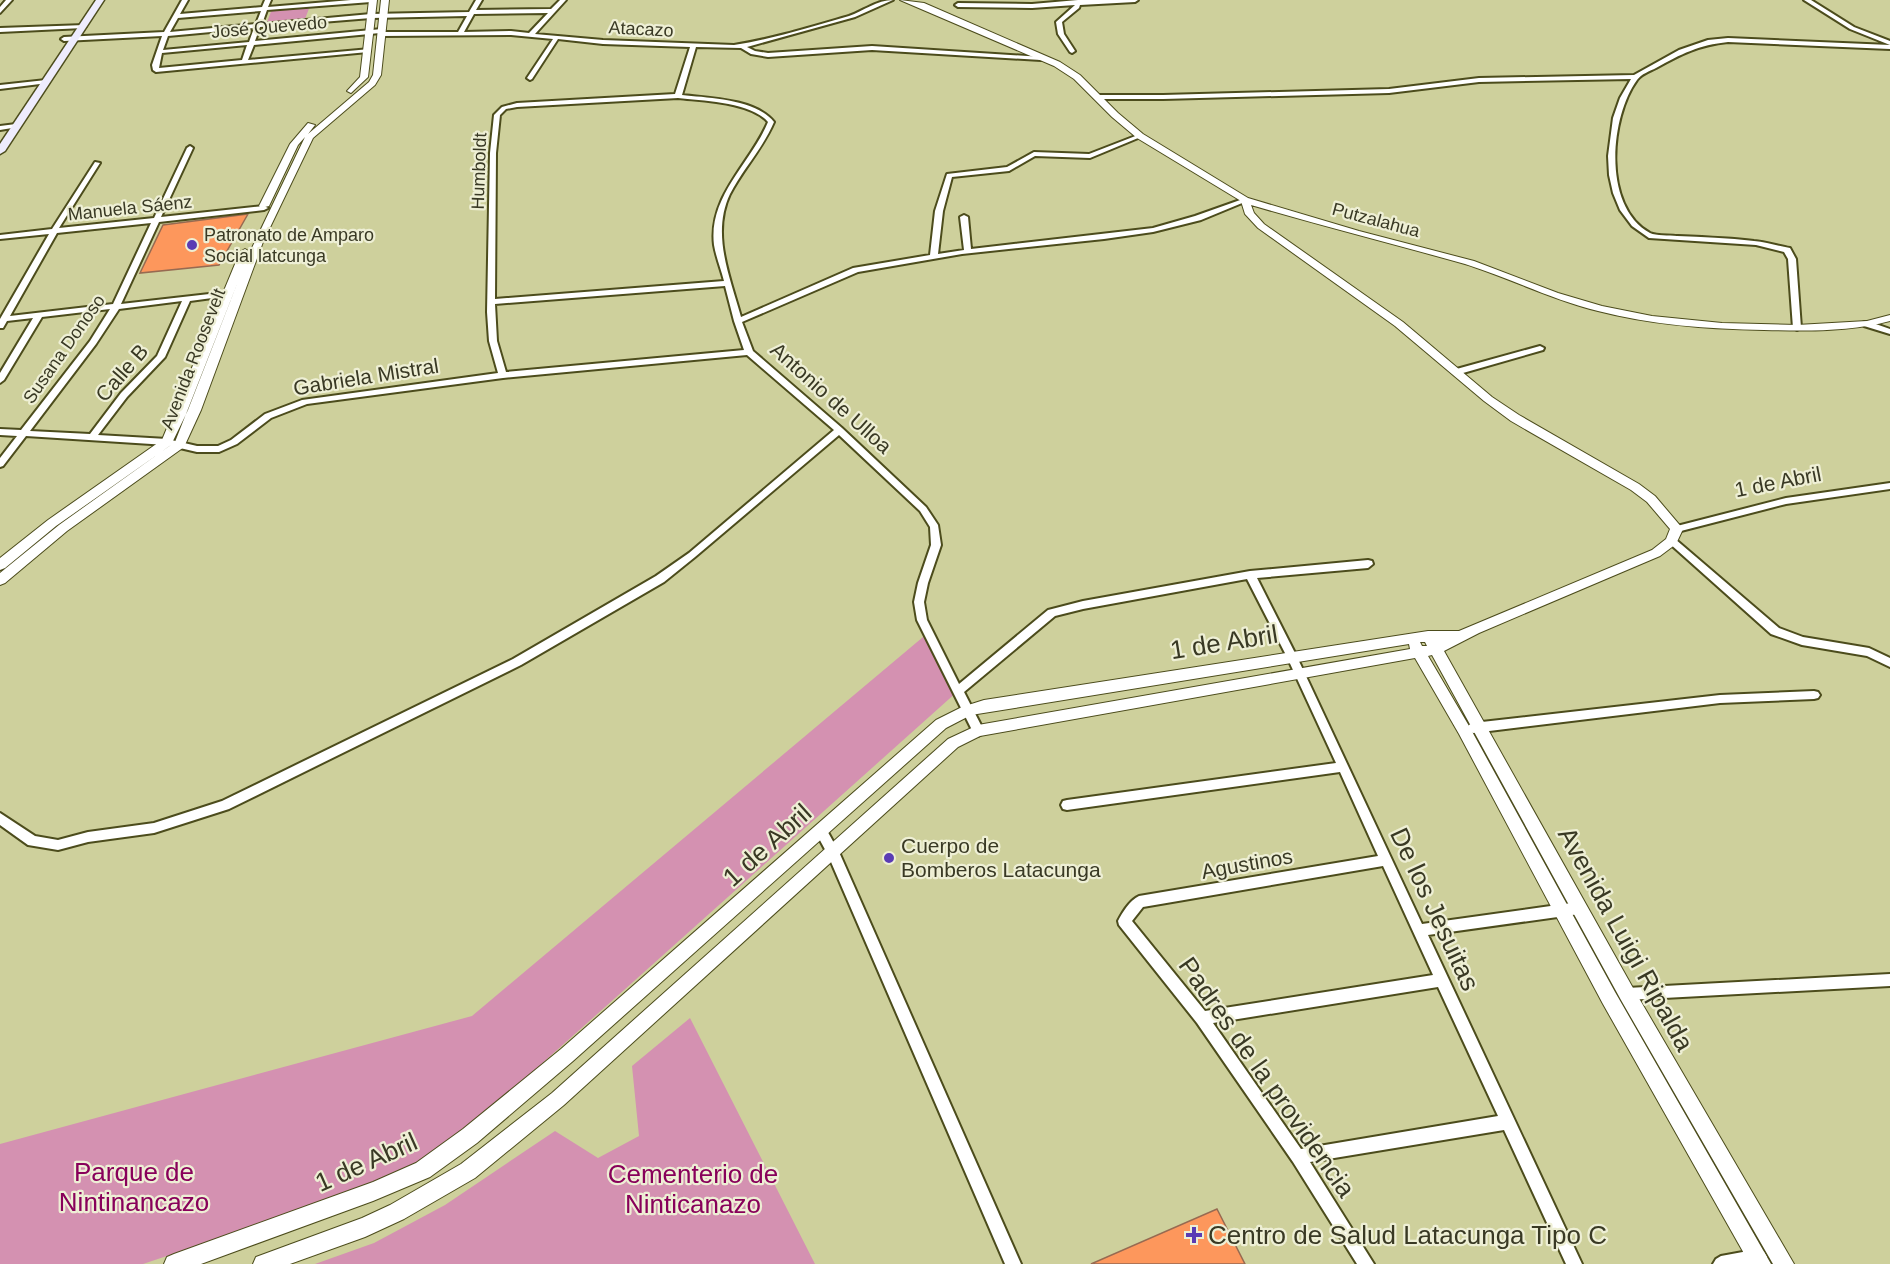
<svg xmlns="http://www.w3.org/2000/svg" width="1890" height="1264" font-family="Arial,sans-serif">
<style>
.green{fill:#d491b1}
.building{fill:#fd975c;stroke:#976a51;stroke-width:1.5}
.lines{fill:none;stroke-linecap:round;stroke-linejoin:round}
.minor-casing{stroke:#4c4c1c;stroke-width:4}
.tertiary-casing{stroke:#4c4c1c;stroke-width:2}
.secondary-casing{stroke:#4c4c1c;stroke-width:3}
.minor{fill:#fff;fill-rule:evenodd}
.tertiary{fill:#fff;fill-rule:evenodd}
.secondary{fill:#eeecfd;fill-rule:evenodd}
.poi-dot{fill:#5a3cb4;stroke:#eeefd5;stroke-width:2}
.labels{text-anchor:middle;stroke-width:4.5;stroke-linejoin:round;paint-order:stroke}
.far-street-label{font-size:18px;fill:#393924;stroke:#eeefd5}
.far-poi-label{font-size:18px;fill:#393924;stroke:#eeefd5;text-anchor:start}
.street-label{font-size:21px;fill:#393924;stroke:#eeefd5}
.poi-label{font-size:21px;fill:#393924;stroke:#eeefd5;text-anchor:start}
.near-street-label{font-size:26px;fill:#393924;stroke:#eeefd5}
.near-park-label{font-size:26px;fill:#88005a;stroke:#eeefd5}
.near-poi-label{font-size:26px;fill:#393924;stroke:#eeefd5;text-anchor:start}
</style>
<rect width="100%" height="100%" fill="#ced09c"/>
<!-- green -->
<path class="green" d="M310,6L305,19L267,22L272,9Z
M929,632L958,691L423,1170L143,1264H0V1144L472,1016Z
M690,1018L815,1264H315L374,1243L445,1205L555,1131L598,1158L639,1136L632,1066Z"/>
<!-- building -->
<path class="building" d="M248,214L219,265L140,273L163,225Z
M1217,1209L1245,1264H1091Z"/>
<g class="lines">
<!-- minor casing -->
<g class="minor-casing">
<path id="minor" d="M6,0H12L0,13V7Z
M182,0H188L180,14L262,7L265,0H271L268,7L351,0H374L371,2L267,10L262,24L371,14L469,12L476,0H482L476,10L551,9L560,0H566L535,34L603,40L734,45C772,39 811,27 849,16C863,11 877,0 893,0L855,17L747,47L755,51L768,53L872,46L1043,57L1044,58L1041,60L872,50L768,57L751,54L741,48L696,47L682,95C709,98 756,99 774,122C763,148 743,169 730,194C711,234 730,277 741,317L853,268L930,255L935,211L947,174L1007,167L1034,152L1089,154L1138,135L1143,136L1090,158L1035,156L1009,171L952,177L943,211L938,254L964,250L960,217L964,215L968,217L971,249L1153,228L1195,216L1243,199H1247V201L1201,220L1153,232L1104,239L962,254L858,272L742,322L753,351L842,428L926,507L938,525L941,545L928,583L924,602L927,620L959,684L1048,610L1052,609L1083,601L1250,571L1368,560L1372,561L1373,564L1368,568L1257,578L1297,657L1422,924L1579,902L1583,904L1585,908L1583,912L1579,914L1428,935L1582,1264H1566L1504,1130L1310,1162L1374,1264H1357L1293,1162L1197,1023L1119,925L1118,921C1122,913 1130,900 1139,896L1378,856L1340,772L1067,810L1063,809L1061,805L1063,801L1067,800L1336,763L1287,657L1247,579L1083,609L1055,616L964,692L984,731L982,734L978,736L974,734L917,620L914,602L918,583L931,545L930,527L920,511L839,435L695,557L664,582L521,665L229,809L154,833L88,842L58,850L28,845L0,825V813L35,836L58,840L88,832L154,823L222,801L513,659L656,576L689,553L834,430L747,355L503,378L307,404L271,418L237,444L219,452H197L167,445L26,436L3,466L0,467V458L17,436L0,435V429L21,430L90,341L110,309L42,317L4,380L0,383V373L33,318L7,321L3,328H0V319L49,234L0,239V235L52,229L95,162L100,163L59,228L154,218L187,148L190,146L193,148L161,217L264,206L268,208L264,210L159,222L121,304L227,292L231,294L227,296L190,301L165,357L127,397L98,435L167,439L197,446H218L231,440L265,414L302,400L498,373L489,341L487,312L490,153L494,115L502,107L517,103L675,94L690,47L603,44L558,39L532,79L530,80L527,78L553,39L511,35L382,36L380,35V33L254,45L248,60L370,49V51L368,52L156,72L153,70L152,65L162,36L64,41L61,39L64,37L164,32ZM261,11L256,24L170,32L178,18ZM548,13L529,33L511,31L464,32L474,14ZM467,16L458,32H384L385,31L382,29L255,41L260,27L371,18ZM254,28L249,42L163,50L168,36ZM247,45L242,60L159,68L162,53ZM678,98C703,101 751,102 768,122C751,163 708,196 714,245C716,257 721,269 724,281L495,299L496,153L500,115L506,109L517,107ZM151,223L113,304L10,316L57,233ZM725,286L734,321L744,350L506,372L497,341L495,304ZM182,301L157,356L121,393L90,434L30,431L96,344L119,309ZM1383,866L1433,975L1205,1011L1132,921L1143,907ZM1438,987L1498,1116L1301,1149L1213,1023Z
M1078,0H1138L1135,2L1080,5L1079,8L1062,22L1064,34L1075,51L1072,53L1070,52L1058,34L1056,22L1075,5L1032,8L958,7L955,5L958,3L1032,4Z
M1804,0H1811L1854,27L1890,41V45L1850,29Z
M85,25L86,26L83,28L0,32V28Z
M1728,38L1890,45V49L1728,42C1699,45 1681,54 1656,68C1650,71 1641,74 1637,80C1610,117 1602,207 1650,233C1656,236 1669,235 1677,236C1702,237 1728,238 1754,241C1766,242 1778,246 1790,248L1796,259L1801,328L1797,330L1793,328L1788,259L1784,252L1756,245L1649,238L1632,226L1620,210L1613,193L1609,175L1608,156L1613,118L1620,98L1631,79L1479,82L1389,93L1163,99H1097L1094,97L1097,95H1163L1389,89L1479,78L1634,75L1679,50L1708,40Z
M46,80L49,82L48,83L0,89V85Z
M16,124L19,126L18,127L0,130V126Z
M1864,322H1870L1890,329V334L1864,326Z
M1540,346L1544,348L1543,350L1456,375L1452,372L1453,370Z
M1890,483V489L1786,504L1677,532L1672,529L1677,526L1786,498Z
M1672,538L1675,539L1779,628L1803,637L1869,648L1890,658V667L1867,656L1802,645L1771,634L1669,543L1667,541Z
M1814,691L1818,692L1820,695L1818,698L1814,699L1720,703L1473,733L1469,731L1467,728L1469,725L1473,723L1720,695Z
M821,826L825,827L839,852L1021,1264H1005L828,855L815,831L817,827Z
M1890,974V986L1627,1000L1622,999L1620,994L1622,989L1627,988Z
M1759,1249L1764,1252L1767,1257L1764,1262L1761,1264H1713L1716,1259L1721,1256Z"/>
</g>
<!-- tertiary casing -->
<g class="tertiary-casing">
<path id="tertiary" d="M369,0H377L368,77L351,93L347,91L360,77Z
M381,0H389L381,75L375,85L313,138L263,242L201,410L184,447L67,531L5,583L0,585V573L59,525L175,442L239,279L188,410L171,445L56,526L5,568L0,570V558L48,520L162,440L240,252L245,249L250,252L305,137L298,145L269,206L261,208L259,206L290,144L308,123L315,125L308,134L369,82L373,75Z
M900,0L924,3L1060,62L1080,75L1118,113L1143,134L1248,198L1359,231L1474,261L1558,293L1602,306L1652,316L1722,323L1797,325L1867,321L1890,315V321C1849,332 1806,331 1764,330C1708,329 1652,325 1598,311C1552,300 1510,278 1465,264C1394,244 1322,226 1251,205L1254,213L1264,224L1403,322L1492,397L1519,415L1639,484L1655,496L1683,529L1676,544L1660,556L1479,633L1444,651L1633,988L1794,1264H1773L1621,1000L1432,655L1428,656L1469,726L1615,992L1771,1264H1750L1603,1004L1459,734L1415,658L980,736L958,747L564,1105L475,1178L404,1219L365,1237L290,1264H253L256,1257L362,1218L390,1205L461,1164L552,1093L948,739L978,725L1410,649L1409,644L971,715L946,728L573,1061L477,1143L430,1177L373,1201L201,1264H164L167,1257L174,1254L373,1182L416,1163L463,1129L561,1049L936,720L962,707L984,700L1428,631H1459L1652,550L1666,539L1670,529L1647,502L1631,490L1511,421L1484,401L1395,326L1258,228L1245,214L1241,201L1137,138L1112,117L1074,79L1054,66ZM1420,642H1425L1427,646H1422Z"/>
</g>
<!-- secondary casing -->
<g class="secondary-casing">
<path id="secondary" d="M96,0H104L5,151L0,154V144Z"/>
</g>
<!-- minor -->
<use href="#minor" class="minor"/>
<!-- tertiary -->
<use href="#tertiary" class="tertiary"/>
<!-- secondary -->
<use href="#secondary" class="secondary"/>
</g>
<!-- markers -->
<g class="poi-dot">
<circle cx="192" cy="245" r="6"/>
<circle cx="889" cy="858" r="6"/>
<path d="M1191 1226h6v6h6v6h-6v6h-6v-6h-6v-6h6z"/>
</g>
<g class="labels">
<!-- far-street labels -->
<g class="far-street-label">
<text transform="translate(269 27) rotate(-5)" y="6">José Quevedo</text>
<text transform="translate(641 29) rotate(3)" y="6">Atacazo</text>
<text transform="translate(479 171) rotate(-88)" y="6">Humboldt</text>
<text transform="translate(130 208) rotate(-6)" y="6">Manuela Sáenz</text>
<text transform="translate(1376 220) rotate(15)" y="6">Putzalahua</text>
<text transform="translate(64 349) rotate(-55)" y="6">Susana Donoso</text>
<text transform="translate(193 359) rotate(-69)" y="6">Avenida Roosevelt</text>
</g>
<!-- far-poi labels -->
<g class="far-poi-label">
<text x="204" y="241">Patronato de Amparo<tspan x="204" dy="21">Social latcunga</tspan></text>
</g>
<!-- street labels -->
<g class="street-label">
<text transform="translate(122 373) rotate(-49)" y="7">Calle B</text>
<text transform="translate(366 377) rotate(-9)" y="7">Gabriela Mistral</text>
<text transform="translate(831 398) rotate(42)" y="7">Antonio de Ulloa</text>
<text transform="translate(1778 482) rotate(-11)" y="7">1 de Abril</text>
<text transform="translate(1247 864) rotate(-10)" y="7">Agustinos</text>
</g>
<!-- poi labels -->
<g class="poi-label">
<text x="901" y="853">Cuerpo de<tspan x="901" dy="24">Bomberos Latacunga</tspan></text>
</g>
<!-- near-street labels -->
<g class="near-street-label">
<text transform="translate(1224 642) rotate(-9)" y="9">1 de Abril</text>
<text transform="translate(767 845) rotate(-42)" y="9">1 de Abril</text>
<text transform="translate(1435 909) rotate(65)" y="9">De los Jesuitas</text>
<text transform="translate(1626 939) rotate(61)" y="9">Avenida Luigi Ripalda</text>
<text transform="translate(1267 1077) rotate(55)" y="9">Padres de la providencia</text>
<text transform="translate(366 1162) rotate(-24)" y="9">1 de Abril</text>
</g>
<!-- near-park labels -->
<g class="near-park-label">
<text x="134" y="1181">Parque de<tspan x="134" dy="30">Nintinancazo</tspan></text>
<text x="693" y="1183">Cementerio de<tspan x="693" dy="30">Ninticanazo</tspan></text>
</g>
<!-- near-poi labels -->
<g class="near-poi-label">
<text x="1208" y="1244">Centro de Salud Latacunga Tipo C</text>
</g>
</g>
</svg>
